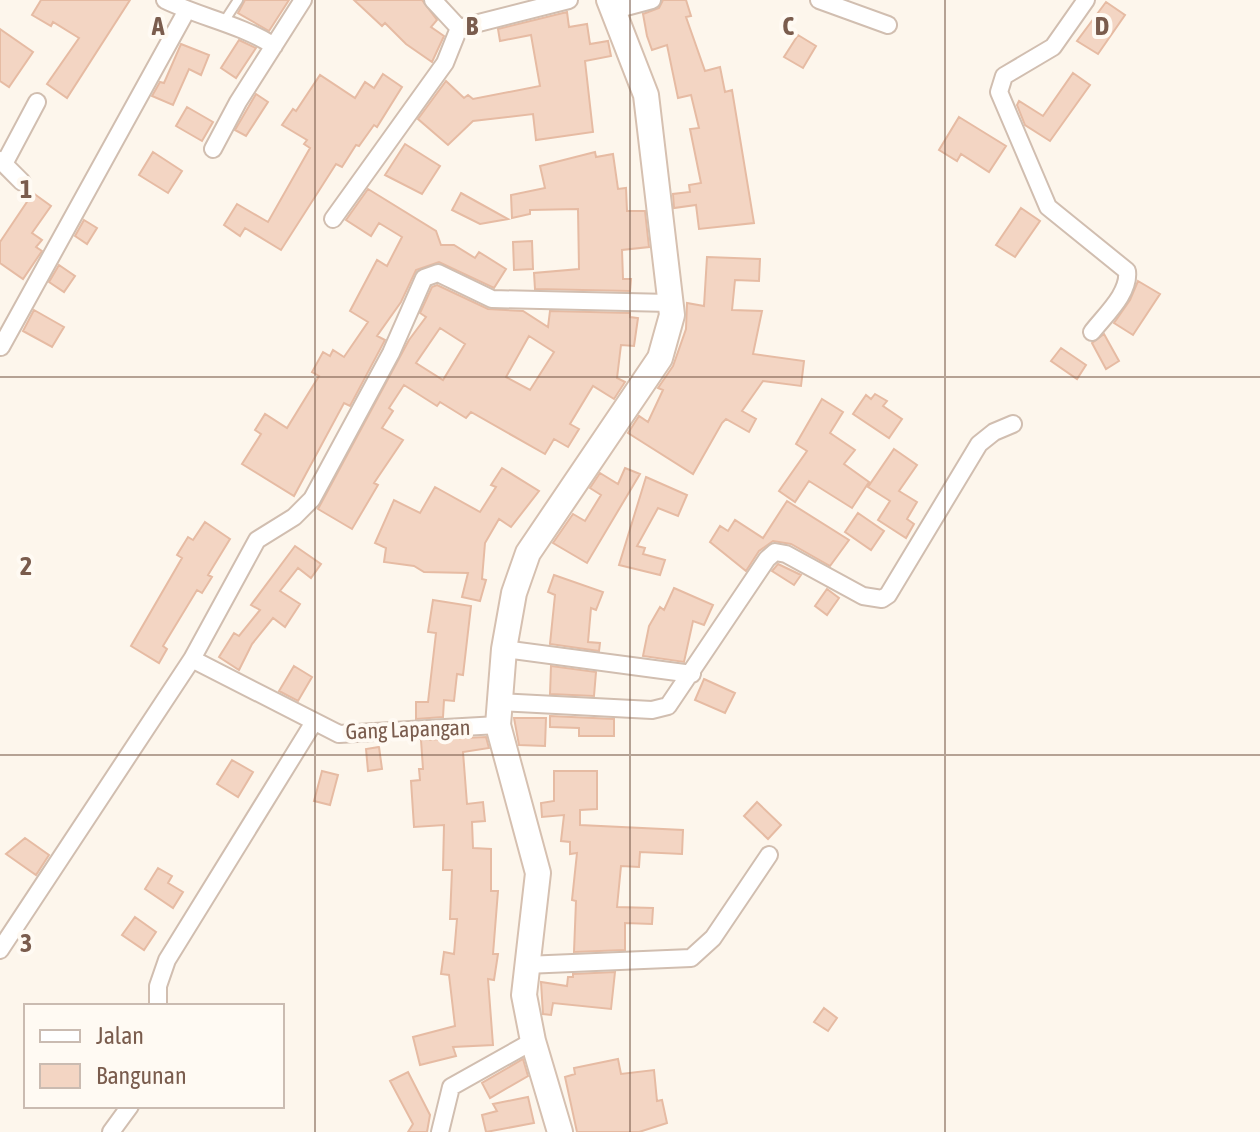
<svg xmlns="http://www.w3.org/2000/svg" width="1260" height="1132" font-family="'Asap Condensed',sans-serif">
<style>
.building{fill:#f3d5c3;stroke:#e6bba3;stroke-width:2;fill-rule:evenodd}
.lines{fill:none;stroke-linecap:round;stroke-linejoin:round}
.lane-casing{stroke:#d1beb0;stroke-width:12}
.street-casing{stroke:#d1beb0;stroke-width:20}
.secondary-casing{stroke:#d6c0b0;stroke-width:28}
.lane{stroke:#fff;stroke-width:8}
.street{stroke:#fff;stroke-width:16}
.secondary{stroke:#fff;stroke-width:24}
.grid{fill:none;stroke:#7a5c4d;stroke-width:2;stroke-opacity:0.55}
.labels{text-anchor:middle;stroke-width:8;stroke-linejoin:round;paint-order:stroke}
.street-label{font-size:22px;fill:#7a5c4d;stroke:#fffaf3}
.grid-label{font-size:26px;text-anchor:middle;font-weight:bold;fill:#7a5c4d;stroke:#fffaf3;stroke-width:8;stroke-linejoin:round;paint-order:stroke}
</style>
<rect width="100%" height="100%" fill="#fdf6ec"/>
<!-- building -->
<path class="building" d="M41,0H130L67,98L47,84L79,38L53,22L51,26L32,15Z
M245,0H289L269,31L238,13Z
M354,0H422L437,20L431,27L444,36L432,62L406,44L385,23L382,26Z
M663,0H686L691,16L686,17L705,71L720,67L725,92L732,90L754,223L699,229L696,205L674,208L673,194L690,192L689,185L701,183L690,129L699,128L691,95L678,98L667,45L652,50L647,36L643,14L659,8Z
M1106,2L1125,15L1098,54L1077,41Z
M567,12L569,27L587,24L590,44L608,41L611,56L585,61L593,132L536,140L533,114L473,121L448,145L418,119L446,81L464,98L468,95L473,99L540,86L531,35L500,41L498,29Z
M0,29L33,52L9,87L0,81Z
M798,35L816,46L803,68L784,57Z
M239,40L256,48L236,78L221,68Z
M181,44L209,55L201,75L189,69L173,105L152,96L160,82L164,83Z
M1073,73L1090,85L1050,141L1025,125L1017,105L1019,101L1043,116Z
M383,74L402,87L377,127L374,125L359,146L356,145L342,167L336,164L281,250L245,228L240,236L224,225L237,204L268,222L310,148L304,144L307,140L282,125L293,109L296,111L320,75L355,98L365,82L374,88Z
M256,94L268,102L246,136L235,130Z
M187,107L213,122L202,141L176,126Z
M959,117L1006,146L989,172L961,154L957,161L939,150Z
M405,144L440,166L422,194L385,175Z
M153,152L182,171L168,193L139,175Z
M595,152L596,157L613,154L618,189L626,188L627,211H645L649,247L622,250L623,279H631L630,291L535,289L534,273L579,269L578,209L530,210V214L512,218L511,195L545,188L540,166Z
M368,189L436,231L441,245H454L475,258L479,252L506,269L494,288L439,262L416,270L401,302L377,336L385,340L350,406L344,403L294,496L242,464L261,434L255,430L265,414L287,428L319,376L312,372L323,352L330,356L333,350L344,357L368,322L350,311L377,260L387,266L402,237L379,223L371,236L346,220Z
M33,193L51,206L32,233L42,240L36,247L42,251L23,279L0,263V242Z
M461,193L508,219L480,224L452,210Z
M1021,208L1040,221L1015,257L996,245Z
M84,220L97,228L87,244L75,236Z
M532,241L533,269L514,270L513,242Z
M707,257L760,259L759,281L735,280L732,310L762,311L753,354L804,361L801,386L763,381L742,411L756,419L749,432L726,419L722,423L693,474L628,433L639,416L648,422L663,390L658,388L673,366L686,329L687,303L704,306Z
M59,265L75,276L64,292L49,282Z
M1138,281L1160,294L1133,335L1114,323L1130,300Z
M437,285L488,309L523,311L548,327L550,311L630,313V317L638,318L634,346L621,345L617,378L625,382L614,399L593,386L570,424L579,429L568,447L554,439L545,454L471,412L466,418L440,402L437,406L404,385L389,408L393,411L382,428L403,440L374,483L378,485L352,529L318,509L409,340L426,317L420,313L432,287ZM440,328L465,344L443,380L416,363ZM529,336L554,352L530,390L506,377Z
M34,310L64,327L52,347L23,331Z
M1104,334L1119,361L1106,369L1092,343Z
M1061,348L1086,365L1077,379L1051,361Z
M875,394L887,401L883,406L902,419L889,438L853,414L866,395L871,399Z
M822,399L843,412L830,433L855,450L844,464L869,482L852,508L809,481L795,502L779,491L807,451L796,444Z
M894,449L917,465L899,491L917,502L907,519L914,524L906,538L878,520L890,501L868,487Z
M502,468L539,491L511,527L499,519L485,543L482,579L486,580L480,601L462,597L468,573L424,572L414,566L384,562L386,548L375,543L394,500L420,513L435,487L480,512L496,487L491,485Z
M625,468L640,474L587,563L553,543L573,514L585,521L601,495L590,488L600,473L618,484Z
M646,477L687,495L678,516L658,508L637,546L645,548L643,554L665,560L660,575L619,565Z
M787,501L849,540L830,566L791,544L773,541L759,551L746,571L710,542L720,526L728,531L735,520L763,538Z
M858,513L884,531L871,550L845,532Z
M205,522L230,539L208,575L212,577L202,593L197,590L163,646L167,649L159,663L131,646L182,558L177,555L188,537L193,540Z
M295,546L321,564L311,578L298,568L280,591L300,604L285,627L273,618L252,644L239,670L219,657L234,633L239,636L260,610L251,605Z
M778,564L801,575L794,585L772,571Z
M554,575L603,592L596,610L591,608L588,642L600,643L599,651L550,644L555,595L548,592Z
M674,588L713,605L704,625L693,621L684,662L643,656L649,626L660,607L664,610Z
M827,589L839,598L827,615L815,606Z
M433,600L471,606L463,675L457,674L454,701L444,700L443,717L416,719V702H428L436,633L428,632Z
M294,666L312,677L298,701L279,691Z
M551,666L596,672L594,696L550,694Z
M704,679L735,693L725,713L695,700Z
M550,716L614,719V736H579V728L550,727Z
M514,718H546L545,746L519,745Z
M486,737L489,748L463,752L467,804L483,802L485,821L472,822L473,848L491,849V891H498L493,954H498L494,980L488,979L493,1045L453,1047L456,1056L420,1065L413,1037L455,1026L449,975L441,974L444,952L454,954L457,919H450L452,870H443L444,825L414,827L411,781L420,780L419,769H423L421,740Z
M379,747L382,769L368,771L366,749Z
M232,760L253,772L238,797L217,784Z
M322,771L338,775L330,805L314,801Z
M554,771H597V809L580,810V825L683,830L682,854L640,852L639,867L621,866L617,907L653,908L652,924L625,923V950L574,952L576,901L572,900L577,853L570,854V842L561,841L564,815L542,817L541,803L554,801Z
M757,802L781,825L768,839L744,816Z
M25,838L49,855L36,875L6,854Z
M158,868L172,876L168,883L183,892L173,908L145,889Z
M135,917L156,932L144,950L122,935Z
M615,972L611,1009L553,1003L551,1015L543,1014L541,982L567,986L568,977H573V974Z
M824,1008L837,1018L828,1031L814,1022Z
M523,1059L528,1076L490,1098L482,1083Z
M618,1059L621,1074L654,1070L657,1101L662,1100L667,1123L639,1132H577L565,1077L575,1074L574,1068Z
M408,1072L430,1115L427,1132H408L413,1124L390,1081Z
M528,1097L534,1123L486,1132L482,1115L497,1111L493,1104Z"/>
<g class="lines">
<!-- lane casing -->
<g class="lane-casing">
<path id="lane" d="M227,17L238,0"/>
</g>
<!-- street casing -->
<g class="street-casing">
<path id="street" d="M165,0C202,18 240,24 274,46
M433,0L459,28
M819,0L888,25
M1086,0L1053,47L1004,76L999,92L1048,207L1127,271C1130,293 1105,315 1092,332
M611,11L652,0
M459,28L569,0
M213,149L238,102L303,0
M0,160L22,182
M4,164L37,102
M333,219L445,63L459,28
M1,347L187,10
M504,649L692,674
M192,659L339,734L498,725
M498,702L652,710L668,706L767,559L775,552L786,554L863,596L882,599L888,595L979,444L994,432L1013,424
M0,950L192,659L257,540L294,517L312,499L391,353L424,278L438,273L492,299L670,303
M525,965L691,958L713,938L769,855
M158,1006V986L167,960L314,722
M111,1132L130,1106
M440,1132L451,1087L533,1041"/>
</g>
<!-- secondary casing -->
<g class="secondary-casing">
<path id="secondary" d="M560,1132L533,1041L524,995L538,873L498,725L504,649L514,593L528,553L660,358L672,315L646,95L609,0"/>
</g>
<!-- lane -->
<use href="#lane" class="lane"/>
<!-- street -->
<use href="#street" class="street"/>
<!-- secondary -->
<use href="#secondary" class="secondary"/>
</g>
<!-- grid -->
<path class="grid" d="M315,0V1132M630,0V1132M945,0V1132M0,377H1260M0,755H1260"/>
<g class="labels">
<!-- street labels -->
<g class="street-label">
<text transform="translate(408 729) rotate(-2)" y="8">Gang Lapangan</text>
</g>
</g>
<g class="grid-label">
<text x="158" y="35">A</text>
<text x="472" y="35">B</text>
<text x="788" y="35">C</text>
<text x="1102" y="35">D</text>
<text x="26" y="198">1</text>
<text x="26" y="575">2</text>
<text x="26" y="952">3</text>
</g>
<!-- legend -->
<rect x="24" y="1004" width="260" height="104" fill="#fffaf3" stroke="#cabbb1" stroke-width="2"/>
<rect x="40" y="1030" width="40" height="12" fill="#ffffff" stroke="#cabbb1" stroke-width="2"/>
<text x="96" y="1044" font-size="24" fill="#7a5c4d">Jalan</text>
<rect x="40" y="1064" width="40" height="24" fill="#f3d5c3" stroke="#cabbb1" stroke-width="2"/>
<text x="96" y="1084" font-size="24" fill="#7a5c4d">Bangunan</text>
</svg>
